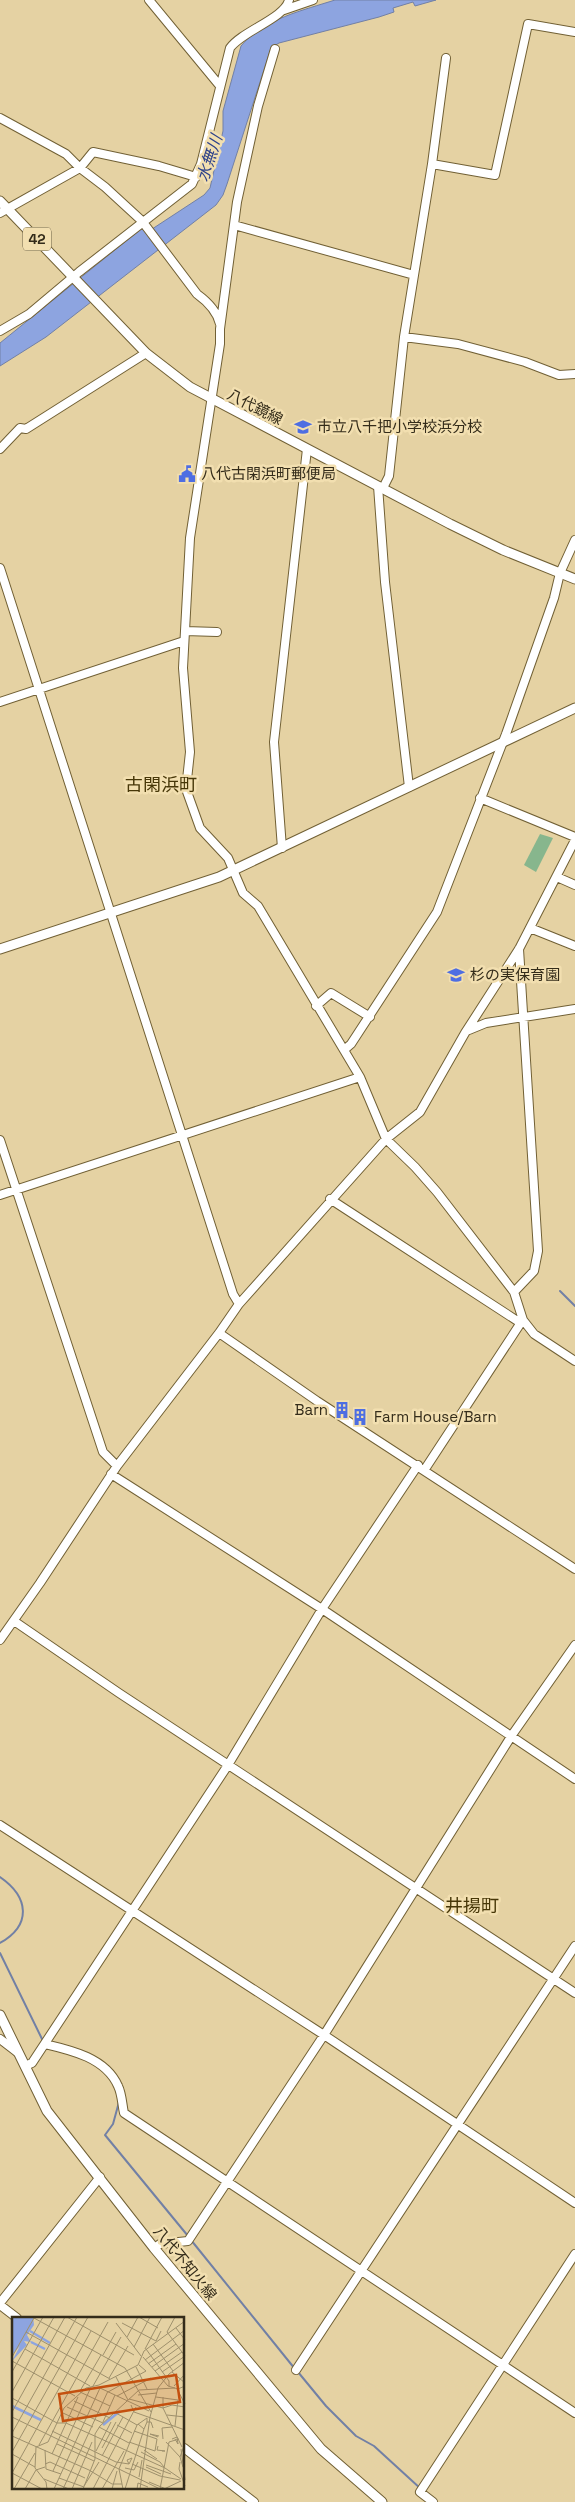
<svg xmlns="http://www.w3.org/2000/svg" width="575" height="2502" font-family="'Space Grotesk','Noto Sans JP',sans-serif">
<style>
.green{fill:#87b68d}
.water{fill:#8da4e0;stroke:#7280a5}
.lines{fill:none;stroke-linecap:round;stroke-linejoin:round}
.stream{stroke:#7280a5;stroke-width:2}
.minor-casing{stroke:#716035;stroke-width:10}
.major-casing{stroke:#716035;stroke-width:11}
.minor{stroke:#fff;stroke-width:8}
.major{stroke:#fff;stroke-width:9}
.labels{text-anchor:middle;stroke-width:5;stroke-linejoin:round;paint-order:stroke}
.shield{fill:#f2dfb0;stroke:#6d6247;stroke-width:1}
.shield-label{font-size:14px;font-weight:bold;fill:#342c1a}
.street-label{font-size:15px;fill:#342c1a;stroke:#f2dfb0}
.poi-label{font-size:15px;fill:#342c1a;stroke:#f2dfb0;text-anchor:start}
.water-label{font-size:16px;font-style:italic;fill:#2e428a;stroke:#f2dfb0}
.quarter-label{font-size:18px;fill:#473708;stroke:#f2dfb0}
.inset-river{fill:none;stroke:#8da4e0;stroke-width:2.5}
.inset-road{fill:none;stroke:#9e906c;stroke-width:1}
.view{fill:#c4500f;fill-opacity:0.15;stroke:#c4500f;stroke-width:2.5}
.inset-edge{fill:none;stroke:#342c1a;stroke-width:2.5}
</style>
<rect width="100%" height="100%" fill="#e5d2a3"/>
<!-- green -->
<path class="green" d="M540,834L553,838L536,872L524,865Z"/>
<!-- water -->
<path class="water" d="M335,0H436L415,6L413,2L393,8L394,12L379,17L279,43L271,48L227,184L223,195L216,205L46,337L0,366V343L142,228L146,233L204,195L210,188L223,131V111L241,46C263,19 304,10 335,0Z"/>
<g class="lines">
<!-- stream -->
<path class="stream" d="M560,1291L575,1306
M0,1877C29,1897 32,1925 0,1943
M0,1953L43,2041
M119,2102L113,2124L105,2135L188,2236
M191,2240L295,2369
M298,2372L326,2406L356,2436L374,2446L421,2489"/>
<!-- minor casing -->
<g class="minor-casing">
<path id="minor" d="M149,0L220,86
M284,10L313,0
M275,49L258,106L237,202L220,329V344L190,538L183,668L190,752L186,789L200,828L228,858L243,893L258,906L360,1077L386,1139L415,1167L437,1192L514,1292L523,1320L534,1334L575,1361
M0,118L66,154L80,168L105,187L142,221L197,294C208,302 217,311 220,324
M432,164L446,58
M0,213L80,168L93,152L159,166L196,177
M234,225L414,275
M0,331L29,314L79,272L192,184L201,164L230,48C242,31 285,18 289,0
M404,337L458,344L525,362L559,375L575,374
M0,449L20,428L26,429L146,353
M378,486L385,582L409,787
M383,488L389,476L404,337L432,164L495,175L528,24L575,32
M0,568L233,1294L239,1304
M185,631L217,632
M0,702L184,641
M480,798L575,837
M282,848L274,742L307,449
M557,877L575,885
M530,928L575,946
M316,1006L331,993L370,1017
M469,1030L486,1023L575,1009
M344,1050L351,1044L437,912L506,734L554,598L560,573L575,540
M0,1140L103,1452L117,1466
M0,1195L360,1077
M330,1199L519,1322
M514,1292L534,1271L538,1251L519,949
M219,1333L317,1401L575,1569
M425,1469L522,1321
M111,1474L322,1609L575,1779
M14,1621L119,1693L575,1993
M0,1640L40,1583L117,1466L219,1333L239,1304L386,1139L420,1112L465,1033L519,949L575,840
M0,1825L324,2035L575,2203
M0,2039L17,2052
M45,2044C71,2050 106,2058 118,2086C122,2094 122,2104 124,2113L575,2413
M25,2066L32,2063L228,1765L322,1609L418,1465
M154,2248L160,2244L188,2241L324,2035L512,1735L575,1645
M0,2303L100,2177
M0,2305L17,2318
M296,2370L575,1946
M184,2448L254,2502
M433,2502L420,2492L575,2254"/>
</g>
<!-- major casing -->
<g class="major-casing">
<path id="major" d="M0,201L146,353L190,387L450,524L503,550L575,579
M0,949L219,877L575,708
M0,2015L47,2111L154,2248L321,2449L382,2502"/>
</g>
<!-- minor -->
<use href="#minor" class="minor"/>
<!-- major -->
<use href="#major" class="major"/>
</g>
<!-- icons -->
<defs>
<g id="school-bare" transform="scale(1.35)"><path d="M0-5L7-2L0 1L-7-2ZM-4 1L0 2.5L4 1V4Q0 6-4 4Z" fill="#4e6ee2" stroke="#f2dfb0" stroke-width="2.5" paint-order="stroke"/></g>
<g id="civic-bare" transform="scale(1.35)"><path d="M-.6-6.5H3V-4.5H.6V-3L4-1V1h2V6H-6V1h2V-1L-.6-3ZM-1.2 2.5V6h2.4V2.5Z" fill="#4e6ee2" stroke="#f2dfb0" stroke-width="2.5" paint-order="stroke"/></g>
<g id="building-bare" transform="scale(1.35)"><path d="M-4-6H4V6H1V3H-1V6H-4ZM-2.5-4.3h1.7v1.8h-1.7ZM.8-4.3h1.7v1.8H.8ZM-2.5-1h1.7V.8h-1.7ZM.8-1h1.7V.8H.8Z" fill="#4e6ee2" stroke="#f2dfb0" stroke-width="2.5" paint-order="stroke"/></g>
</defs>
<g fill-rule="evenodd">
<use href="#school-bare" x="303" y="427"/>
<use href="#civic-bare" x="187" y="474"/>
<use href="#school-bare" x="456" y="975"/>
<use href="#building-bare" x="342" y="1410"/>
<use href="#building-bare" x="360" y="1417"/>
</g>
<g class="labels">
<!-- shield labels -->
<rect class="shield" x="23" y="227.5" width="28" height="23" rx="4"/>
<g class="shield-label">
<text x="37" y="244">42</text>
</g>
<!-- street labels -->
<g class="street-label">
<text transform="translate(255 407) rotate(27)" y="5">八代鏡線</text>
<text transform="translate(185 2263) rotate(51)" y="5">八代不知火線</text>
</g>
<!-- poi labels -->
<g class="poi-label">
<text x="317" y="432">市立八千把小学校浜分校</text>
<text x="201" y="479">八代古閑浜町郵便局</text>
<text x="470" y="980">杉の実保育園</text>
<text x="328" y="1415" text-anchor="end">Barn</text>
<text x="374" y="1422">Farm House/Barn</text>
</g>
<!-- water labels -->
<g class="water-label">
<text transform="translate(209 158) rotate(-72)" y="6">水無川</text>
</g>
<!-- quarter labels -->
<g class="quarter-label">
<text x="161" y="791">古閑浜町</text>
<text x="472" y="1912">井揚町</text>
</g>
</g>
<!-- overview -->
<g transform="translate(12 2317)">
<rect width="172" height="172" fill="#e5d2a3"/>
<path d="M0,0H21L22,8L15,18L19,25L12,24L15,28L0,44L8,29L0,38Z" fill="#8da4e0"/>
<path class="inset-river" d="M18,14L38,26M19,25L33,32M0,89L29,103M91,108L108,94"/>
<path class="inset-road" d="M55,0L122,38M127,0L146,11M163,0L155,15L173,39M22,1L113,51L139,95M104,6L129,39M110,6L144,24L149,14M164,11L173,23M14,15L98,62M115,20L126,0M141,27L161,54M122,30L138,0M13,32L78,69M133,32L150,0M134,32L157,64V69M91,38L104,15M0,40L22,1M131,40L156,69L166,72L173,69M133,43L173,13M0,44L63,79M136,47L164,27M124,50L135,72M140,50L173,26M143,54L170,35M0,55L31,0M150,55L173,39M160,55L173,66M104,60L116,83M97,61L116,29M81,69L109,20M162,69L173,57M88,71L137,94M165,72L173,87M68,74L89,38M0,75L42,0M68,75L98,89M96,75L134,54L127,48M126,78L145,76M105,79L139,61M144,80L166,83L163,109M151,80V91L170,130M0,81L45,106H54L153,151L169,162M117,82L151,91M62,84L98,101M119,88L122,95L173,113M55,90L91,106M151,91L160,88L173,90M0,95L53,0M104,96L125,108M155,98L173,100M49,99L51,96L81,110M0,100L148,172M91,105L103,78M126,107L132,112L135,105H139L141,111M105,108L120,116M87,110L117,126M40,114L104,145L117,147L120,141L115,143L117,147M0,116L65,0M0,119L77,153M146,120L138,117L147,119M151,122L150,111L160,110M160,122L165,120L166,127L163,122M117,125L143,134L145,122L122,114M154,125L168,140M45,127L67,137M27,128L96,5M146,129L145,133L153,134H150M90,131L104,105M169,132L173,163M33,133L34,152L49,157M132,133L145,142M84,134L99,105M0,135L76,0M129,135L148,145L152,150M0,137L23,150M40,137L66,80M67,137L82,144M90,139L111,100M168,145L167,152L173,169M33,147L38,145L73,161M120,147L148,159L168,163M134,148L159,157M134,150L149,157M171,150L168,140L173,126M113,151L122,153L126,145M77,153L100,167H110M41,154L79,70M0,156L79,14M0,156L30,172M127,160L130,143M47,161L72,170M32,162L57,172M137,165L154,172M72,169L87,145M2,172L23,136M13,172L24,153L33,150M35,172L34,165L23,151L24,130L36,125L52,91L74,71L87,68L126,48L132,34L173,4M42,172L88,71M51,172L96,74M60,172L80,125M71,172L83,142V117L88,109L127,73L163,71M81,172L124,90M90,172L112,134M100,172L105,154M111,172L107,152L125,108L135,101V105M113,172L132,112M125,172L126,166L136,170M128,172L138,100L146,71L157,57L173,45M148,172L157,125L167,122M152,172L169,164"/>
<path class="view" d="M164,58L168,85L51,104L47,77Z"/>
<rect width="172" height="172" class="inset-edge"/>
</g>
</svg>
